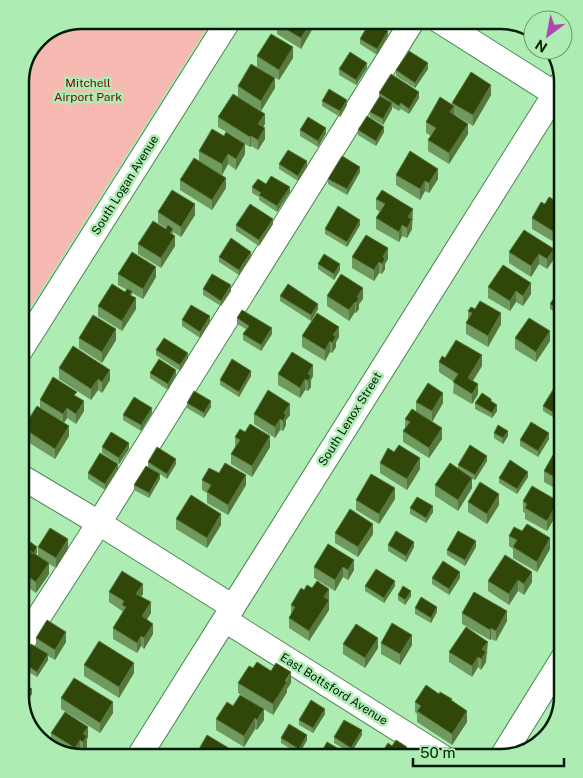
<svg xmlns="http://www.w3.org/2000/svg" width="583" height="778" font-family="'Public Sans',sans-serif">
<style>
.green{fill:#f6bab2}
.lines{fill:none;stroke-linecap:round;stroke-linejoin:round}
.minor-casing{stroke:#4a8551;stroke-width:26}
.minor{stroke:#fff;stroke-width:24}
.wall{fill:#6f995e}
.shaded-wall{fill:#56783c}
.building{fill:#314609;stroke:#56783c}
.labels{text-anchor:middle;stroke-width:5;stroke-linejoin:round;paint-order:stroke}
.park-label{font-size:12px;fill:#74090d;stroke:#adecb2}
.street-label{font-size:12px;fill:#041d08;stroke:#adecb2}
.rim{fill:none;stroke:#041d08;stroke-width:2.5}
</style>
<rect width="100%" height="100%" fill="#adecb2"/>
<!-- green -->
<path class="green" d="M81,20H212L20,323V77L41,35Z"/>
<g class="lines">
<!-- minor casing -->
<g class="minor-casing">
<path id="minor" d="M438,20L555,94
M20,351L229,20
M20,476L99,523L233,607
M225,620L444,758
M20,646L99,523L413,20
M138,758L563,81
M501,758L563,658"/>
</g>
<!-- minor -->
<use href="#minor" class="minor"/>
</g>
<!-- wall -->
<path class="wall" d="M314,20V26L301,49L277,34V24Z
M505,20L533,28V38L505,22Z
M388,36L377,55L360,44V39Z
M257,56L293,58L279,80L257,67Z
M367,68L356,85L339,75V69Z
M428,69L415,88L396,76V70Z
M238,86L275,88L261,111L238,97Z
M379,93L419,98L409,114L401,109L399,111L392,107V109L383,125L370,117V112L379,97Z
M491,95L473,126L454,114L468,134L449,164L428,151V140L431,136L426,133V122L452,105V103Z
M322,101L347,105L340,117L322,106Z
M218,117L265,124L263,127L265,139L258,150L251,146L250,147L245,144V154L236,170L228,164L222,175L226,188L212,210L180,190V180L199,161V151L224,136L240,140L218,127Z
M300,130L326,133L318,147L300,136Z
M358,130L384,132L376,146L358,135Z
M279,164L307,167L298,181L279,169Z
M360,172L347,195L328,184V179Z
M563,174V194L559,191V181Z
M396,175L438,179L429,193L425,191L420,200L396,185Z
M266,184L290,192L277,212L259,200V197L252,193V187Z
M376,199L413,219L412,221V229L407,238L402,236L399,242L376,229V218L380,212L376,209Z
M563,205L559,245L532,229V218Z
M158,212L195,215L181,237L173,232L175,246L161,268L138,254V244L166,228L158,223Z
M273,224L259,246L236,231V225Z
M360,225L347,247L325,234V229Z
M524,230L554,259L547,269L539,264L531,277L509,263V252Z
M563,247V270L555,265V259Z
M219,257H251L239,275L219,262Z
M352,257L388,259L385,264V269L382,274L379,273L374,281L352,268Z
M318,264L340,270L334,280L318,269Z
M118,274L156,277L143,299L132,293V296L136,309L122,331L98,316V306L125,292L127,290L118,285Z
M488,287L531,294L523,306L516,302L510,311L488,298Z
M203,289L231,291L221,306L203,295Z
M563,295V317L550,309V304Z
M280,296L318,309L311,321L280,301Z
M327,296L363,299L359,304V309L356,313L355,312L349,321L327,306Z
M468,311L501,324L488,347L466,334V323L468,319Z
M237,318L272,334L261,351L243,340V334L246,329L237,324Z
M182,320L210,322L200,338L182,326Z
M302,336L339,337L336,342V347L332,353L330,352L325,361L302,347Z
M79,338L116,340L102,363L79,348Z
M515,338L550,341L536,362L515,349Z
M156,350L188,358L180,371L156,355Z
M445,358L482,366L473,381L478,394L472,404L453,393L454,382L439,372V362Z
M59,368L110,380L102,393L98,390L91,400L59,379Z
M150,373L176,375L168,390L150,378Z
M278,374L313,376L311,380V387L308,391L305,390L300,398L278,385Z
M251,376L239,397L220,385V380Z
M563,393L561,422L543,411V406Z
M77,396L84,411L76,424L67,418L64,423L69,436L55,459L23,439V428L40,408V400Z
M491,401L497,411L492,418L475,409V403Z
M416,402L443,403L432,422L442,439L429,458L403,442V431L405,429V419L416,412Z
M187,403L211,407L204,418L187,408Z
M152,413L141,431L123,420V415Z
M254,414L290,415L286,420V425L283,431L280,430L275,438L254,424Z
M245,432L270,447L252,477L231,464V454L235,447V437Z
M494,433L508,436L503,444L494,438Z
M549,439L538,457L520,446V440Z
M102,447L129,449L119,464L102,453Z
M563,460V493L544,482V471Z
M487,461L475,480L472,479V488L458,511L435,496V485L458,469V465Z
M148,462L176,464L167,479L160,474V479L149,498L134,490V485L148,467Z
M380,463L420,469L407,490L380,473Z
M118,469L105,490L88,479V473Z
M219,473L246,485L228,515L207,503V493L202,490V480Z
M528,477L517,494L499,483V478Z
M395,499L379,524L356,510V500Z
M523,501L558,512L547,531L525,519V513L523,512Z
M468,502L499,505L487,524L468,512Z
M410,508L433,512L426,523L410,514Z
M176,519L221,525L207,548L176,529Z
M335,533L373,534L358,557L335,543Z
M509,536L550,549L537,572L513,558V549L509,546Z
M328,544L354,570L348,580L343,577L335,591L314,578V567Z
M388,545L414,547L406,562L388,551Z
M38,547L68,549L56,568L49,564V574L36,593L20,582V564L26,555L24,554V549L37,552L36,555L38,557Z
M476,547L465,566L447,555V550Z
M532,572V582L524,595L518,591L509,605L488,591V581Z
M432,578H460L449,595L432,584Z
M365,586H395L384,603L365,591Z
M304,590L329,600V610L309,641L289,628V618L291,614V605Z
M109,592L143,594L141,596L151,613L147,619L153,634L144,649L141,646L137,653L113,639V628L122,613V611L109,602Z
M398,595L411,596L405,605L398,600Z
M415,608L437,612L431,623L415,614Z
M462,613L507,621L496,641L491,639L490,640L462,624Z
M36,638L66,642L55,660L48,656V660L37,677L20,667V661L36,647Z
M381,643L412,645L400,665L381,654Z
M343,644L378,648L365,668L343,654Z
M449,652H488L486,654V662L481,670L478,667L472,677L449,662Z
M84,665L134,673L119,698L84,676Z
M253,668L291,683L287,689V692L273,715L238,693V683Z
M61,698L113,713L100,733L61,709Z
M452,701L467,722L452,745L417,722V714L415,712V702Z
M233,706L264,720L257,730L255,729L244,747L216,730V719Z
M325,714L313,733L299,725V720Z
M51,733L88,737L87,739V747L83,752L80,750L76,757L71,756L51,743Z
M362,735L351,753L334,743V737Z
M281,738L307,740L299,754L281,743Z"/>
<!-- shaded-wall -->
<path class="shaded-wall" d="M312,20H314V26L301,49V38Z
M388,31V36L377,55V49Z
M293,47V58L279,80V70Z
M367,63V68L356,85V80Z
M428,63V69L415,88V83Z
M275,78V88L261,111V101Z
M491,85V95L473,126V115Z
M419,92V98L409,114V109Z
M347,100V105L340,117V111Z
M392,103V109L383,125V119Z
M454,106V116L450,112Z
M265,114V124L258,134V124Z
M468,124V134L449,164V153Z
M384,127V132L376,146V141Z
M265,128V139L258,150V140Z
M326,128V133L318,147V141Z
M251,136V146L250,147V137Z
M245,144V154L236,170V159Z
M228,154V164L222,175V164Z
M307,161V167L298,181V176Z
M360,167V172L347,195V189Z
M438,169V179L429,193V183Z
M226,178V188L212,210V200Z
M425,181V191L420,200V189Z
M290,187V192L277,212V206Z
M195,204V215L181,237V227Z
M413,209L412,229L407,238V228L408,217Z
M273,219V224L259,246V240Z
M360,220V225L347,247V242Z
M402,225V236L399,242V232Z
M563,228V239L559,245V235Z
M175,236V246L161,268V258Z
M388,248V259L385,264V269L382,274L383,257Z
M554,249V259L547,269V259Z
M251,252V257L239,275V270Z
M539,254V264L531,277V266Z
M379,262V273L374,281V270Z
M340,264V270L334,280V274Z
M156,267V277L143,299V289Z
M531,283V294L523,306V296Z
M231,285V291L221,306V301Z
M363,288V299L359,304V309L356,313V303L357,297Z
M516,291V302L510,311V301Z
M136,298V309L122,331V321Z
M355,302V312L349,321V310Z
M318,304V309L311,321V315Z
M501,313V324L488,347V336Z
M210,316V322L200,338V332Z
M339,327V337L336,342V347L332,353L333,335Z
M272,328V334L261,351V345Z
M116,329V340L102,363V352Z
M550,331V341L536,362V352Z
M330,341V352L325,361V350Z
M188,353V358L180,371V365Z
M482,355V366L468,388V378Z
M313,365V376L311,380V387L308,391V374Z
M110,370V380L102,393V382Z
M176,370V375L168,390V384Z
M251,371V376L239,397V392Z
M98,379V390L91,400V389Z
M305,379V390L300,398V388Z
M478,384V394L472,404V394Z
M443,393V403L432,422V411Z
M84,401V411L76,424V414Z
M211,401V407L204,418V413Z
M290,404V415L286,420V425L283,431V421L284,413Z
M497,405V411L492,418V413Z
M67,408V418L63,424V414Z
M152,408V413L141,431V425Z
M563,414V419L561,422V417Z
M280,419V430L275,438V427Z
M69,426V436L55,459V449Z
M442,428V439L429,458V448Z
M508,431V436L503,444V438Z
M549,433V439L538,457V451Z
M270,436V447L252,477V466Z
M129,443V449L119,464V458Z
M487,456V461L475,480V475Z
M420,458V469L407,490V479Z
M176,459V464L167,479V474Z
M118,464V469L105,490V484Z
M528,472V477L517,494V489Z
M160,474V479L149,498V493Z
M246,475V485L228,515V505Z
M472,478V488L458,511V500Z
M395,488V499L379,524V514Z
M499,494V505L487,524V514Z
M558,501V512L547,531V521Z
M433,506V512L426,523V518Z
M221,514V525L207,548V538Z
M373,524V534L358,557V547Z
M550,538V549L537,572V562Z
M68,539V549L56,568V558Z
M476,541V547L465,566V560Z
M414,542V547L406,562V556Z
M37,547V552L33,559V554Z
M354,560V570L348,580V570Z
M49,563V574L36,593V582Z
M343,567V577L335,591V580Z
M460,572V578L449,595V589Z
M532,572V582L524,595V584Z
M518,580V591L509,605V594Z
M395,581V586L384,603V598Z
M143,584V594L136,604V594Z
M329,589V610L309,641V631L324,597Z
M411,591V596L405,605V600Z
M30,592V602L20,617V607Z
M151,602V613L142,627V616Z
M437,607V612L431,623V618Z
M507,611V621L496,641V631Z
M153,624V634L144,649V638Z
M491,628V639L490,640V630Z
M66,632V642L55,660V650Z
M412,635V645L400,665V654Z
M141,636V646L137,653V643Z
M378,638V648L365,668V658Z
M488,642L486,662L481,670L482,649Z
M48,654V660L37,677V672Z
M478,657V667L472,677V666Z
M134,663V673L119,698V687Z
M291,672V683L287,689V692L273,715V704Z
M32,689V694L23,708V703Z
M113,702V713L100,733V723Z
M264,709V720L257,730V720Z
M325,709V714L313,733V728Z
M467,711V722L452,745V734Z
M255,718V729L244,747V736Z
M88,727V737L87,739V747L83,752V734Z
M362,730V735L351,753V748Z
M307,735V740L299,754V749Z
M80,740V750L76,757H75V748Z
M407,747V757L403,753Z"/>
<!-- building -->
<path class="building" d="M279,20H312L301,38L277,24Z
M371,20L388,31L377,49L360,39Z
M271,34L293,47L279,70L257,56Z
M409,51L428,63L415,83L396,70Z
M350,52L367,63L356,80L339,69Z
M251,64L275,78L261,101L238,86Z
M471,72L491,85L473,115L452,103Z
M391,74L419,92L409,109L401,103L399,106L379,93Z
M329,89L347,100L340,111L322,101Z
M233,94L265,114L258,124L265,128L258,140L251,136L250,137L218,117Z
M380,96L392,103L383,119L370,112Z
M440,97L454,106L450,112L468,124L449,153L428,140L436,128L426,122Z
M367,116L384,127L376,141L358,130Z
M308,117L326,128L318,141L300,130Z
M212,129L224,136L226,132L245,144L236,159L228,154L222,164L199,151Z
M288,150L307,161L298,176L279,164Z
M410,151L438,169L429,183L425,181L420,189L396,175Z
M342,156L360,167L347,189L328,179Z
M194,158L226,178L212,200L180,180Z
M563,174V183L559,181Z
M271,176L290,187L277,206L259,195L261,193L252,187L258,179L266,184Z
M172,190L195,204L181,227L158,212Z
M382,190L413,209L408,217L412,219L407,228L402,225L399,232L376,218L385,204L376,199Z
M549,197L563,205V228L559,235L532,218L541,202L545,204Z
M250,204L273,219L259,240L236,225Z
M338,206L360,220L347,242L325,229Z
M153,221L166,229L168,225L173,229L170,233L175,236L161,258L138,244Z
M524,230L554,249L547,259L539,254L531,266L509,252Z
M366,235L388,248L383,257L385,259L382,264L379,262L374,270L352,257Z
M231,238L251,252L239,270L219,257Z
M563,247V264L555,259Z
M132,252L156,267L143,289L118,274Z
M324,254L340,264L334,274L318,264Z
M503,265L531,283L523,296L516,291L510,301L488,287Z
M212,274L231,285L221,301L203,289Z
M341,274L363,288L357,297L359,298L356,303L355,302L349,310L327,296Z
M112,284L125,292L127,289L132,291L130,295L136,298L122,321L98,306Z
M288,284L318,304L311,315L280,296Z
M558,292L563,295V312L550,304Z
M480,301L501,313L488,336L466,323L472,313L468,311L471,307L475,309Z
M191,305L210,316L200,332L182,320Z
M242,310L272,328L261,345L243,334L249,326L237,318Z
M317,313L339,327L333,335L336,337L332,343L330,341L325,350L302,336Z
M93,315L116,329L102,352L79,338Z
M529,318L550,331L536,352L515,338Z
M164,338L188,353L180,365L156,350Z
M456,340L482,355L468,378L478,384L472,394L453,382L458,374L439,362L442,356L445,358Z
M73,346L110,370L102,382L98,379L91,389L59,368Z
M292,352L313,365L308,374L311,376L308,381L305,379L300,388L278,374Z
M159,359L176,370L168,384L150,373Z
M232,359L251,371L239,392L220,380Z
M53,377L77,392L74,395L84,401L76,414L67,408L63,414L40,400Z
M428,383L443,393L432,411L416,402Z
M554,388L563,393V414L561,417L543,406Z
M268,390L290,404L284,413L286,415L283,421L280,419L275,427L254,414Z
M194,391L211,401L204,413L187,403Z
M482,393L491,399V401L497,405L492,413L475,403Z
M134,397L152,408L141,425L123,415Z
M37,406L69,426L55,449L23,428Z
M412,409L442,428L429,448L403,431L410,422L405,419Z
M531,422L549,433L538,451L520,440Z
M250,424L270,436L252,466L231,454L240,440L235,437L240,429L245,432Z
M498,425L508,431L503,438L494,433Z
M111,432L129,443L119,458L102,447Z
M399,445L420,458L407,479L380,463L388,448L394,452Z
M470,445L487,456L475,475L458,465Z
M157,447L176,459L167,474L148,462Z
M100,453L118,464L105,484L88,473Z
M553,455L563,461V460V482L544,471Z
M510,460L528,472L517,489L499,478Z
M225,463L246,475L228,505L207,492L211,485L202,480L209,468L219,473Z
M450,463L472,478L458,500L435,485Z
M146,466L160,474L149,493L134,485Z
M371,474L395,488L379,514L356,500Z
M480,482L499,494L487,514L468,502Z
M532,486L558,501L547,521L525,508L527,504L523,501Z
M191,495L221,514L207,538L176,519Z
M417,497L433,506L426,518L410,508Z
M350,509L373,524L358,547L335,533Z
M527,524L550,538L537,562L513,547L517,540L509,536L514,527L522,531Z
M50,528L68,539L56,558L38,547Z
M396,531L414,542L406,556L388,545Z
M458,531L476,541L465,560L447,550Z
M29,541L37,547L33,554L24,549Z
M328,544L354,560L348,570L343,567L335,580L314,567Z
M29,550L49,563L36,582L20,571V564Z
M505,555L532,572L524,584L518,580L509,594L488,581Z
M443,561L460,572L449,589L432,578Z
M376,569L395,581L384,598L365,586Z
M122,571L143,584L136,594L151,602L142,616L153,624L144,638L141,636L137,643L113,628L126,607L122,605L124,601L109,592Z
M317,581L329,589L324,597L329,600L309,631L289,618L295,607L291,605L301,588L304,590L307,585L312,588Z
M20,585L30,592L20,607Z
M403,586L411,591L405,600L398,595Z
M474,592L507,611L496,631L491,628L490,630L462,613Z
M421,597L437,607L431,618L415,608Z
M47,620L66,632L55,650L36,638Z
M392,623L412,635L400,654L381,643Z
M356,624L378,638L365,658L343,644Z
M466,627L488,642L482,649L486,652L481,659L478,657L472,666L449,652Z
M99,641L134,663L119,687L84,665Z
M31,644L48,654L37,672L20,661Z
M257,662L271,671L276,663L291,672L285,681L287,682L273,704L238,683L249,666L253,668Z
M74,678L113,702L100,723L61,698Z
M20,682L32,689L23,703L21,702L20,697Z
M426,685L439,694L440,692L452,699L451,700L467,711L452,734L417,711L421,706L415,702Z
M240,695L264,709L257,720L255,718L244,736L216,719L227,702L233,706Z
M311,700L325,709L313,728L299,720Z
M65,712L88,727L83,734L87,736L83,742L80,740L75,748L51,733Z
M344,720L362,730L351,748L334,737Z
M289,724L307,735L299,749L281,738Z
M207,735L242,756L240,758H198L195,756Z
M396,740L407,747L403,753L411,758H378L388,743L392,746Z
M327,742L346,753L343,758H318Z
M45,744L57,752L50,750Z
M260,755L265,758H258Z"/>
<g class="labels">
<!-- park labels -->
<g class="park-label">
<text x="88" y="87">Mitchell<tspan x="88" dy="14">Airport Park</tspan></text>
</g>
<!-- street labels -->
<g class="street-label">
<text transform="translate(125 185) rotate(-58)" y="4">South Logan Avenue</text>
<text transform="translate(350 419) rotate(-58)" y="4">South Lenox Street</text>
<text transform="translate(334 689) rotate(32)" y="4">East Bottsford Avenue</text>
</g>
</g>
<!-- crop -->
<path d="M0 0H583V778H0ZM82 29H501A53 53 0 0 1 554 82V696A53 53 0 0 1 501 749H82A53 53 0 0 1 29 696V82A53 53 0 0 1 82 29Z" fill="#adecb2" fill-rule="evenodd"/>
<path class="rim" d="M82 29H501A53 53 0 0 1 554 82V696A53 53 0 0 1 501 749H82A53 53 0 0 1 29 696V82A53 53 0 0 1 82 29Z"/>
<!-- north arrow -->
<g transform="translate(548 35) rotate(212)"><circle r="24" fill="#adecb2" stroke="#69996e"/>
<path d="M0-4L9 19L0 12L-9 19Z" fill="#ad49ae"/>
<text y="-8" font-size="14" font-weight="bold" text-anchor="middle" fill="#041d08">N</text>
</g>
<!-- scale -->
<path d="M413 758v8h151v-8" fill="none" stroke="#041d08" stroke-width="2.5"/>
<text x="420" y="758" font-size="15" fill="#041d08" stroke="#adecb2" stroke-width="4" paint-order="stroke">50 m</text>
</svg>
